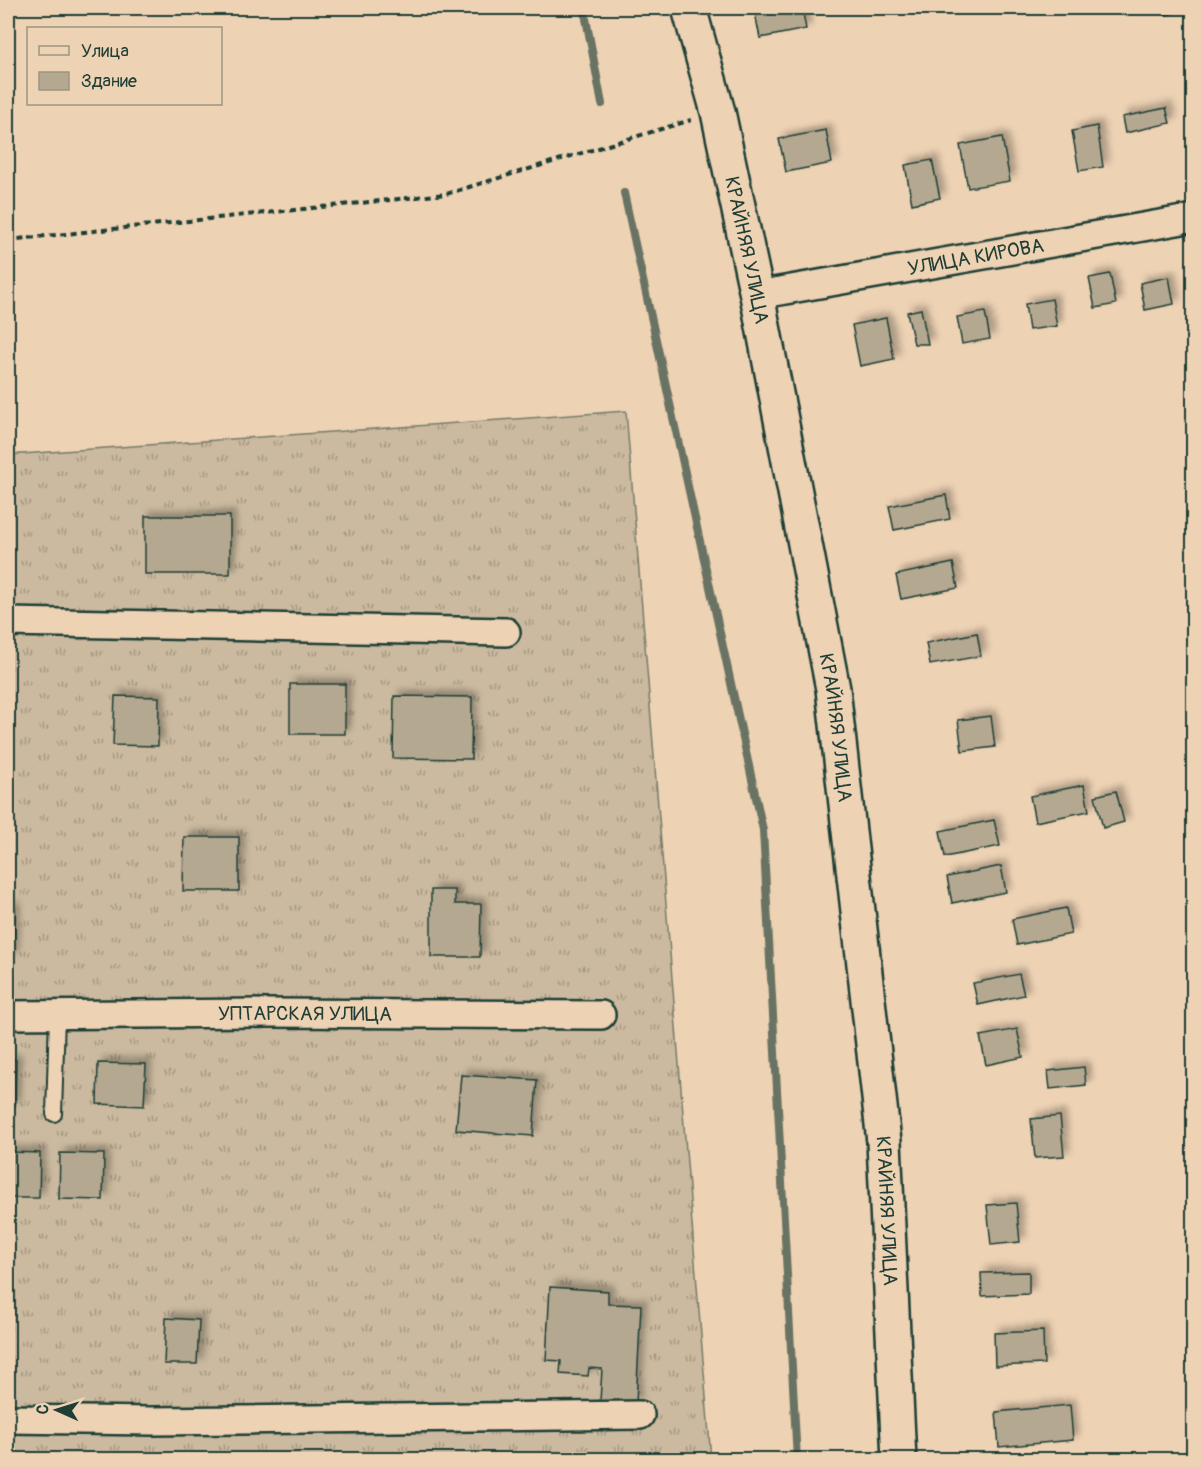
<svg xmlns="http://www.w3.org/2000/svg" width="1201" height="1467" font-family="Pangolin,sans-serif">
<style>
.grass{fill:url(#grass-tufts);stroke:#757c6a;stroke-width:1.5}
.lines{fill:none;stroke-linecap:round;stroke-linejoin:round}
.stream{stroke:#697363;stroke-width:8}
.building{fill:#b4a890;stroke:#1f3d34;stroke-width:1.5;filter:url(#shadow)}
.service-casing{stroke:#1f3d34;stroke-width:18}
.minor-casing{stroke:#1f3d34;stroke-width:32}
.secondary-casing{stroke:#1f3d34;stroke-width:38}
.path{stroke:#1f3d34;stroke-width:4;stroke-dasharray:6 4.5;stroke-linecap:butt}
.service{stroke:#edd2b4;stroke-width:14}
.minor{stroke:#edd2b4;stroke-width:27}
.secondary{stroke:#edd2b4;stroke-width:33}
.labels{text-anchor:middle;stroke-width:4.5;stroke-linejoin:round;paint-order:stroke}
.street-label{font-size:20px;fill:#1f3d34;stroke:#edd2b4}
</style>
<defs>
<pattern id="grass-tufts" width="24" height="20" patternUnits="userSpaceOnUse" patternTransform="scale(1.5)"><rect width="24" height="20" fill="#cbba9f"/><path d="M3 7l-1-3M5 7V3M7 7l1-3M15 17l-1-3M17 17v-4M19 17l1-3" fill="none" stroke="#a49882"/></pattern>
<filter id="shadow"><feDropShadow dx="5.5" dy="-5.5" stdDeviation="3" flood-color="#0004"/></filter>
</defs>
<rect width="100%" height="100%" fill="#edd2b4"/>
<filter id="ink" filterUnits="userSpaceOnUse"><feTurbulence type="fractalNoise" baseFrequency=".0167" numOctaves="2"/><feDisplacementMap in="SourceGraphic" scale="12" xChannelSelector="R" yChannelSelector="G"/><feConvolveMatrix kernelMatrix="1 2 1 2 8 2 1 2 1" color-interpolation-filters="sRGB"/></filter>
<g filter="url(#ink)">
<!-- grass -->
<path class="grass" d="M626,411L711,1459L8,1460V455Z"/>
<g class="lines">
<!-- stream -->
<path class="stream" d="M584,8L602,104
M624,193L763,830L797,1460"/>
</g>
<!-- building -->
<path class="building" d="M754,8H802L806,29L760,38Z
M1163,8H1194V9L1165,15Z
M1166,108L1170,123L1125,133L1122,117Z
M1097,126L1103,167L1079,171L1072,131Z
M826,130L832,163L786,172L779,139Z
M1002,137L1010,181L968,188L960,145Z
M932,160L940,198L912,204L905,165Z
M1110,274L1116,304L1095,308L1089,278Z
M1169,277L1174,304L1145,310L1140,283Z
M1052,299L1057,326L1029,330L1025,304Z
M921,309L928,344H914L907,312Z
M985,312L990,339L962,344L957,317Z
M886,318L894,359L860,366L852,325Z
M946,495L950,519L894,530L889,506Z
M145,516H230V574H145Z
M953,563L958,588L901,599L896,575Z
M977,633L981,656L930,665L926,643Z
M290,684H345V734H290Z
M115,696L159,697L158,746L113,745Z
M394,696L472,697L471,759L393,758Z
M991,716L995,747L962,751L958,720Z
M1084,785L1089,811L1035,822L1030,796Z
M1116,791L1124,822L1103,828L1095,796Z
M994,820L1000,846L945,857L940,831Z
M184,837H239V891H183Z
M1001,866L1006,892L952,903L947,877Z
M431,890H455V904H481L480,957H431Z
M8,908H15L13,957H8Z
M1066,908L1071,934L1017,945L1012,919Z
M1019,974L1024,995L978,1005L973,983Z
M1017,1029L1023,1057L986,1065L980,1036Z
M8,1060H16L15,1106H8Z
M98,1063L146,1064L144,1106L97,1104Z
M1084,1067L1086,1085L1050,1089L1048,1071Z
M461,1075L537,1080L533,1136L456,1130Z
M1060,1116L1064,1156L1035,1158L1031,1119Z
M8,1152L40,1153L39,1198H8Z
M60,1153L104,1154L103,1200L59,1199Z
M1016,1203L1020,1242L991,1245L987,1205Z
M1029,1272V1294L982,1296L981,1273Z
M550,1287L608,1291V1304L641,1305L636,1403L600,1401L602,1369L589,1368L588,1376L560,1374L561,1361L546,1360Z
M166,1318L199,1320L197,1364H164Z
M1043,1331L1044,1364L995,1366L994,1333Z
M1070,1405L1073,1440L999,1447L996,1412Z"/>
<g class="lines">
<!-- service casing -->
<g class="service-casing">
<path id="service" d="M54,1114L57,1015"/>
</g>
<!-- minor casing -->
<g class="minor-casing">
<g id="minor">
<path id="s1" d="M757,295L1194,218"/>
<path d="M8,622L506,632"/>
<path id="s2" d="M8,1015L268,1013L601,1015"/>
<path d="M8,1419L152,1421L640,1415"/>
</g>
</g>
<!-- secondary casing -->
<g class="secondary-casing">
<g id="secondary">
<path id="s3" d="M689,8L718,112L757,295L833,689L884,1142L899,1460"/>
</g>
</g>
<!-- path -->
<path class="path" d="M8,240L446,194L691,120"/>
<!-- service -->
<use href="#service" class="service"/>
<!-- minor -->
<use href="#minor" class="minor"/>
<!-- secondary -->
<use href="#secondary" class="secondary"/>
</g>
</g>
<g class="labels">
<!-- street labels -->
<g class="street-label">
<text dy="7" stroke="none"><textPath href="#s3" startOffset="249">КРАЙНЯЯ УЛИЦА</textPath></text>
<text dy="7" stroke="none"><textPath href="#s1" startOffset="222">УЛИЦА КИРОВА</textPath></text>
<text dy="7" stroke="none"><textPath href="#s3" startOffset="735">КРАЙНЯЯ УЛИЦА</textPath></text>
<text dy="7" stroke="none"><textPath href="#s2" startOffset="297">УПТАРСКАЯ УЛИЦА</textPath></text>
<text dy="7" stroke="none"><textPath href="#s3" startOffset="1221">КРАЙНЯЯ УЛИЦА</textPath></text>
</g>
</g>
<!-- margin -->
<rect width="1201" height="1467" fill="none" stroke="#edd2b4" stroke-width="30"/>
<rect x="15" y="15" width="1171" height="1437" fill="none" stroke="#1f3d34" stroke-width="2" filter="url(#ink)"/>
<!-- legend -->
<rect x="27" y="27" width="195" height="78" fill="#edd2b4" stroke="#9b9681" stroke-width="1.5"/>
<rect x="39" y="46" width="30" height="9" fill="#edd2b4" stroke="#9b9681" stroke-width="1.5"/>
<text x="81" y="57" font-size="18" fill="#1f3d34">Улица</text>
<rect x="39" y="72" width="30" height="18" fill="#b4a890" stroke="#9b9681" stroke-width="1.5"/>
<text x="81" y="87" font-size="18" fill="#1f3d34">Здание</text>
<!-- north arrow -->
<g transform="translate(57 1410) rotate(273)" stroke="#edd2b4" stroke-width="4.5" paint-order="stroke">
<path d="M0-4.5L10 22L0 15L-10 22Z" fill="#1f3d34"/>
<text y="-9" font-size="16" font-weight="bold" text-anchor="middle" fill="#1f3d34">С</text>
</g>
</svg>
